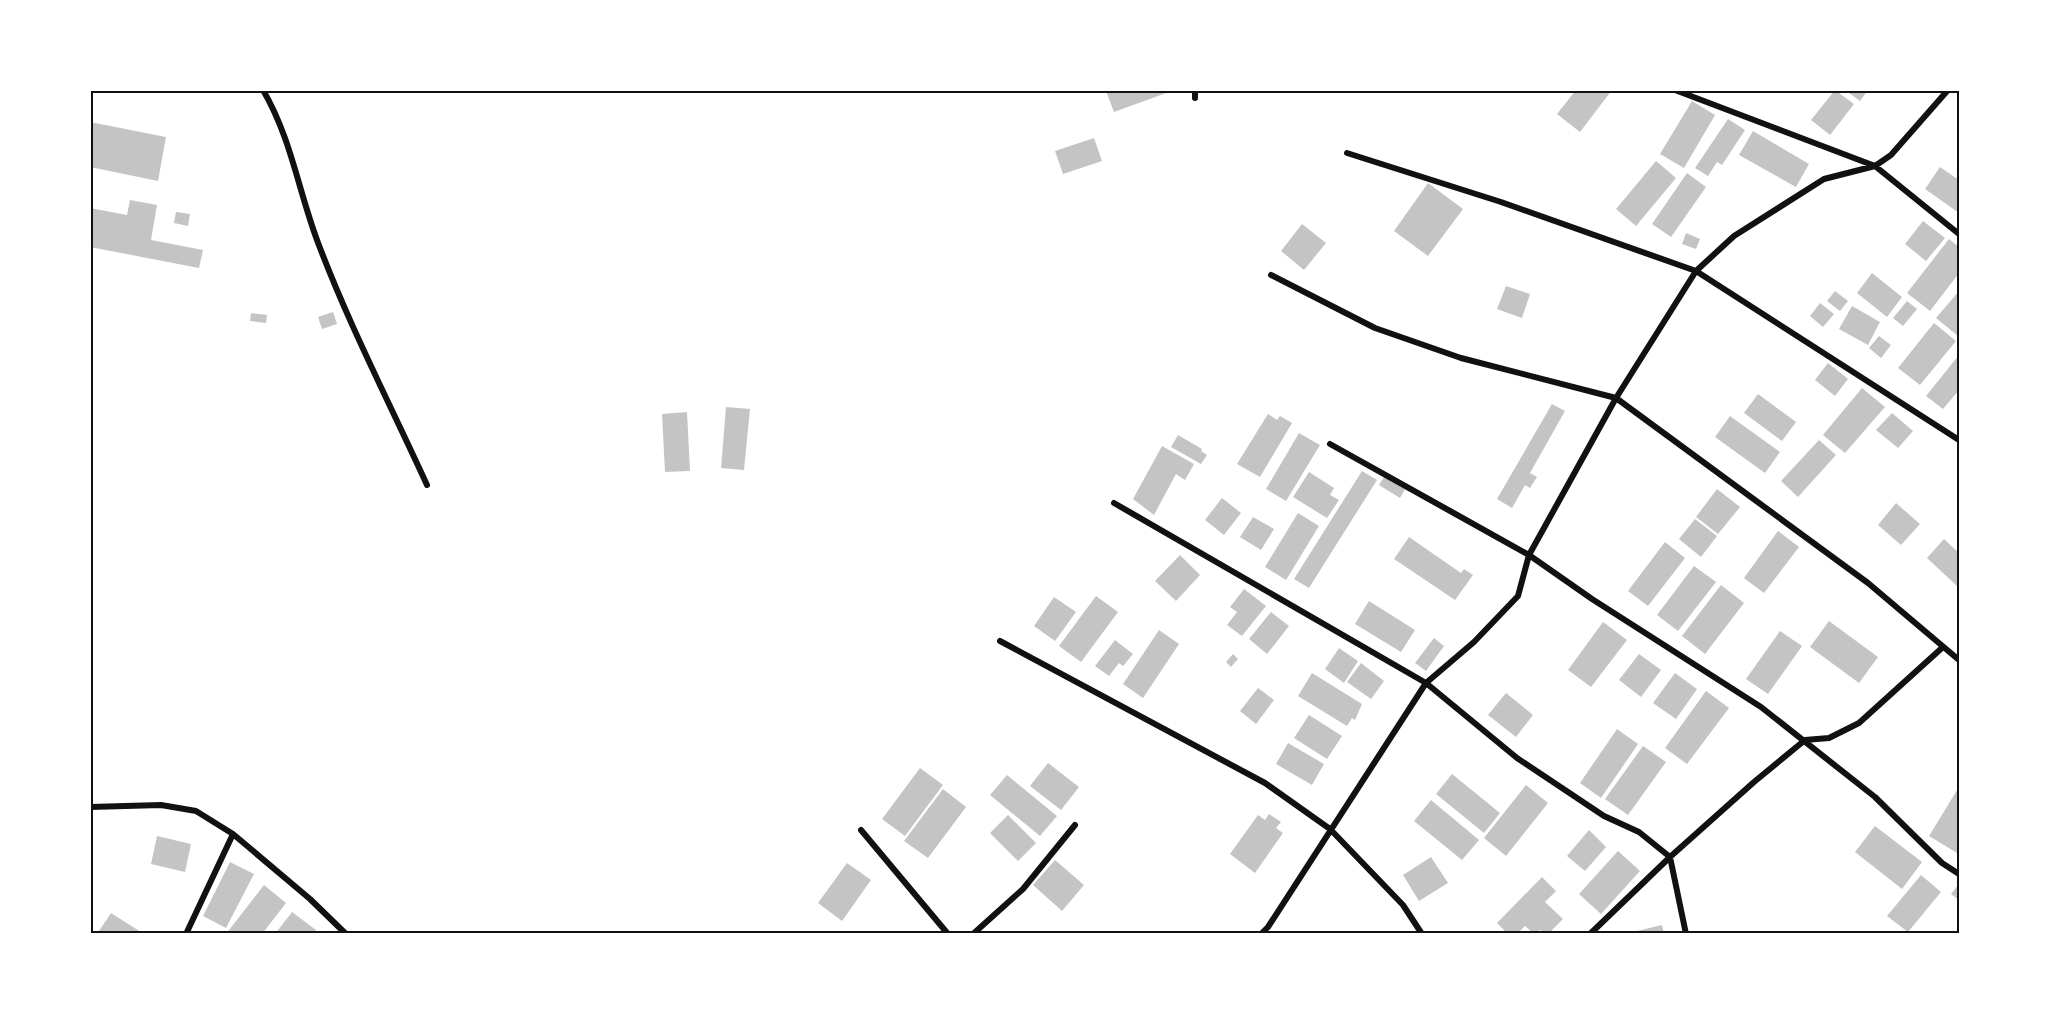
<svg xmlns="http://www.w3.org/2000/svg" width="2049" height="1024" font-family="Poppins,sans-serif">
<style>
.building{fill:#c4c4c4}
.lines{fill:none;stroke-linecap:round;stroke-linejoin:round}
.minor{stroke:#111;stroke-width:6}
.neatline{fill:none;stroke:#111;stroke-width:2}
</style>
<rect width="100%" height="100%" fill="#fff"/>
<!-- building -->
<path class="building" d="M1108,90H1168L1169,92L1114,112L1106,91Z
M1576,90H1612L1580,132L1557,114Z
M1835,90L1854,104L1830,135L1811,120Z
M1845,90H1868L1860,101Z
M1692,101L1715,115L1684,168L1660,154Z
M1728,119L1745,130L1722,165L1717,162L1708,176L1695,168Z
M90,122L166,137L158,181L90,167Z
M1753,131L1809,164L1796,187L1739,155Z
M1094,138L1102,161L1063,174L1055,151Z
M1656,161L1676,178L1636,226L1616,209Z
M1940,167L1959,180V213L1925,189Z
M1687,173L1706,187L1671,237L1652,224Z
M1428,183L1463,209L1428,256L1394,231Z
M130,200L157,205L151,240L203,250L199,268L90,247V208L127,215Z
M176,212L190,214L188,226L174,223Z
M1923,221L1945,238L1926,261L1905,244Z
M1302,224L1326,243L1304,270L1281,251Z
M1686,233L1700,239L1696,249L1682,244Z
M1949,239L1959,247V273L1930,311L1907,293Z
M1872,273L1902,297L1887,317L1857,293Z
M1506,286L1530,294L1522,318L1497,309Z
M1835,291L1848,301L1840,311L1827,301Z
M1959,291V335L1958,336L1936,318Z
M1907,301L1917,309L1903,326L1893,318Z
M1820,303L1834,314L1823,327L1810,316Z
M1852,306L1880,322L1868,345L1839,329Z
M333,312L337,324L322,329L318,317Z
M251,313L267,315L266,323L250,321Z
M1934,323L1956,341L1920,385L1898,368Z
M1879,336L1891,345L1881,358L1869,348Z
M1959,355V390L1943,409L1926,396Z
M1828,363L1848,379L1835,396L1815,380Z
M1862,388L1885,407L1845,453L1823,435Z
M1758,394L1796,422L1782,441L1744,413Z
M1552,404L1565,411L1530,473L1537,477L1530,488L1525,485L1512,508L1497,499Z
M726,407L750,409L744,470L721,468Z
M687,412L690,471L665,472L662,414Z
M1892,413L1913,431L1898,448L1876,430Z
M1268,414L1277,420L1280,416L1292,423L1260,477L1237,464Z
M1730,416L1780,452L1765,473L1715,437Z
M1299,433L1320,445L1286,501L1266,489Z
M1178,435L1202,449L1201,451L1207,455L1201,464L1171,447Z
M1819,440L1836,455L1798,497L1781,481Z
M1162,446L1194,464L1185,480L1176,474L1154,515L1133,499Z
M1362,471L1377,480L1309,588L1294,579Z
M1309,472L1334,488L1330,495L1339,500L1327,518L1293,497Z
M1384,477L1405,489L1400,498L1379,485Z
M1717,489L1740,507L1718,534L1696,517Z
M1222,498L1241,513L1224,535L1205,520Z
M1896,503L1920,524L1901,545L1878,525Z
M1298,513L1319,526L1286,580L1265,567Z
M1253,517L1274,529L1261,550L1240,537Z
M1695,519L1717,536L1701,557L1679,539Z
M1778,531L1799,547L1764,593L1744,578Z
M1409,537L1461,573L1464,569L1473,575L1455,600L1394,559Z
M1944,539L1959,553L1957,586L1927,558Z
M1665,542L1685,558L1648,606L1628,591Z
M1180,555L1200,575L1176,601L1155,581Z
M1694,566L1716,582L1678,631L1657,615Z
M1721,585L1744,603L1705,654L1682,636Z
M1244,589L1266,606L1242,636L1227,625L1237,612L1230,607Z
M1096,596L1118,612L1081,662L1059,646Z
M1054,597L1076,612L1055,641L1034,626Z
M1369,601L1415,630L1401,652L1355,624Z
M1271,612L1289,626L1267,654L1249,639Z
M1829,621L1878,657L1859,683L1810,647Z
M1603,622L1627,640L1591,687L1568,670Z
M1159,630L1179,644L1143,698L1123,684Z
M1780,631L1802,646L1768,694L1746,679Z
M1434,638L1444,646L1426,671L1415,663Z
M1115,640L1133,654L1123,666L1119,663L1109,676L1095,666Z
M1339,648L1358,661L1344,683L1325,669Z
M1233,654L1238,659L1231,667L1226,662Z
M1639,654L1661,670L1641,697L1619,680Z
M1361,663L1384,681L1371,699L1347,682Z
M1312,673L1362,704L1355,720L1352,718L1347,726L1298,696Z
M1675,673L1697,689L1676,719L1653,703Z
M1258,688L1274,700L1256,724L1240,711Z
M1706,691L1729,708L1687,764L1665,748Z
M1506,693L1533,715L1516,737L1488,715Z
M1309,715L1342,736L1327,759L1294,738Z
M1617,729L1638,744L1601,798L1580,783Z
M1288,743L1324,764L1312,785L1276,764Z
M1643,746L1666,762L1628,815L1605,799Z
M1048,763L1079,787L1061,810L1030,786Z
M920,768L943,785L905,836L882,819Z
M1452,774L1500,813L1484,833L1436,794Z
M1007,775L1057,816L1040,836L990,795Z
M1526,785L1548,803L1506,856L1484,838Z
M1959,787V849L1957,853L1929,836Z
M943,789L966,807L928,858L904,841Z
M1431,800L1479,840L1462,860L1414,821Z
M1269,814L1281,822L1276,828L1283,833L1255,873L1230,854L1258,815L1265,820Z
M1008,815L1036,843L1018,861L990,833Z
M1875,826L1922,862L1902,889L1855,852Z
M1589,830L1606,847L1585,871L1567,856Z
M157,836L191,844L185,872L151,864Z
M1618,851L1640,871L1601,914L1579,894Z
M1431,857L1448,883L1419,901L1403,875Z
M1055,860L1084,885L1062,911L1033,885Z
M230,862L254,874L226,928L203,916Z
M847,863L871,880L842,921L818,903Z
M1921,875L1941,892L1908,932L1887,916Z
M1542,877L1556,891L1545,902L1563,919L1548,934L1540,930L1534,934L1525,926L1517,934H1508L1497,923Z
M264,885L286,903L262,934H226Z
M1958,885L1959,886V900L1951,894Z
M292,912L316,930L313,934H275Z
M111,913L144,934H97Z
M1662,925L1664,934H1634L1633,932Z"/>
<g class="lines">
<!-- minor -->
<path class="minor" d="M263,90C291,138 298,189 317,240C348,323 390,404 427,485
M1195,90V98
M1675,90L1875,166L1959,234
M1347,153L1501,202L1696,271L1959,440
M1271,275L1375,328L1461,358L1616,398L1868,583L1959,660
M1330,444L1529,555L1592,599L1761,707L1875,797L1942,863L1959,874
M1114,503L1426,683L1517,758L1604,816L1639,832L1670,857L1686,934
M1000,641L1265,783L1330,829L1403,905L1422,934
M90,807L161,805L196,811L233,834L310,899L346,934
M861,830L948,934
M186,934L233,834
M973,934L1023,889L1075,825
M1261,934L1268,927L1426,683L1474,642L1518,596L1529,555L1616,398L1696,271L1734,236L1824,179L1875,166L1891,155L1948,90
M1590,934L1670,857L1754,782L1805,740L1829,738L1859,723L1943,647"/>
</g>
<!-- border -->
<rect width="2049" height="1024" fill="none" stroke="#ffffff" stroke-width="183"/>
<rect x="92" y="92" width="1866" height="840" class="neatline"/>
</svg>
